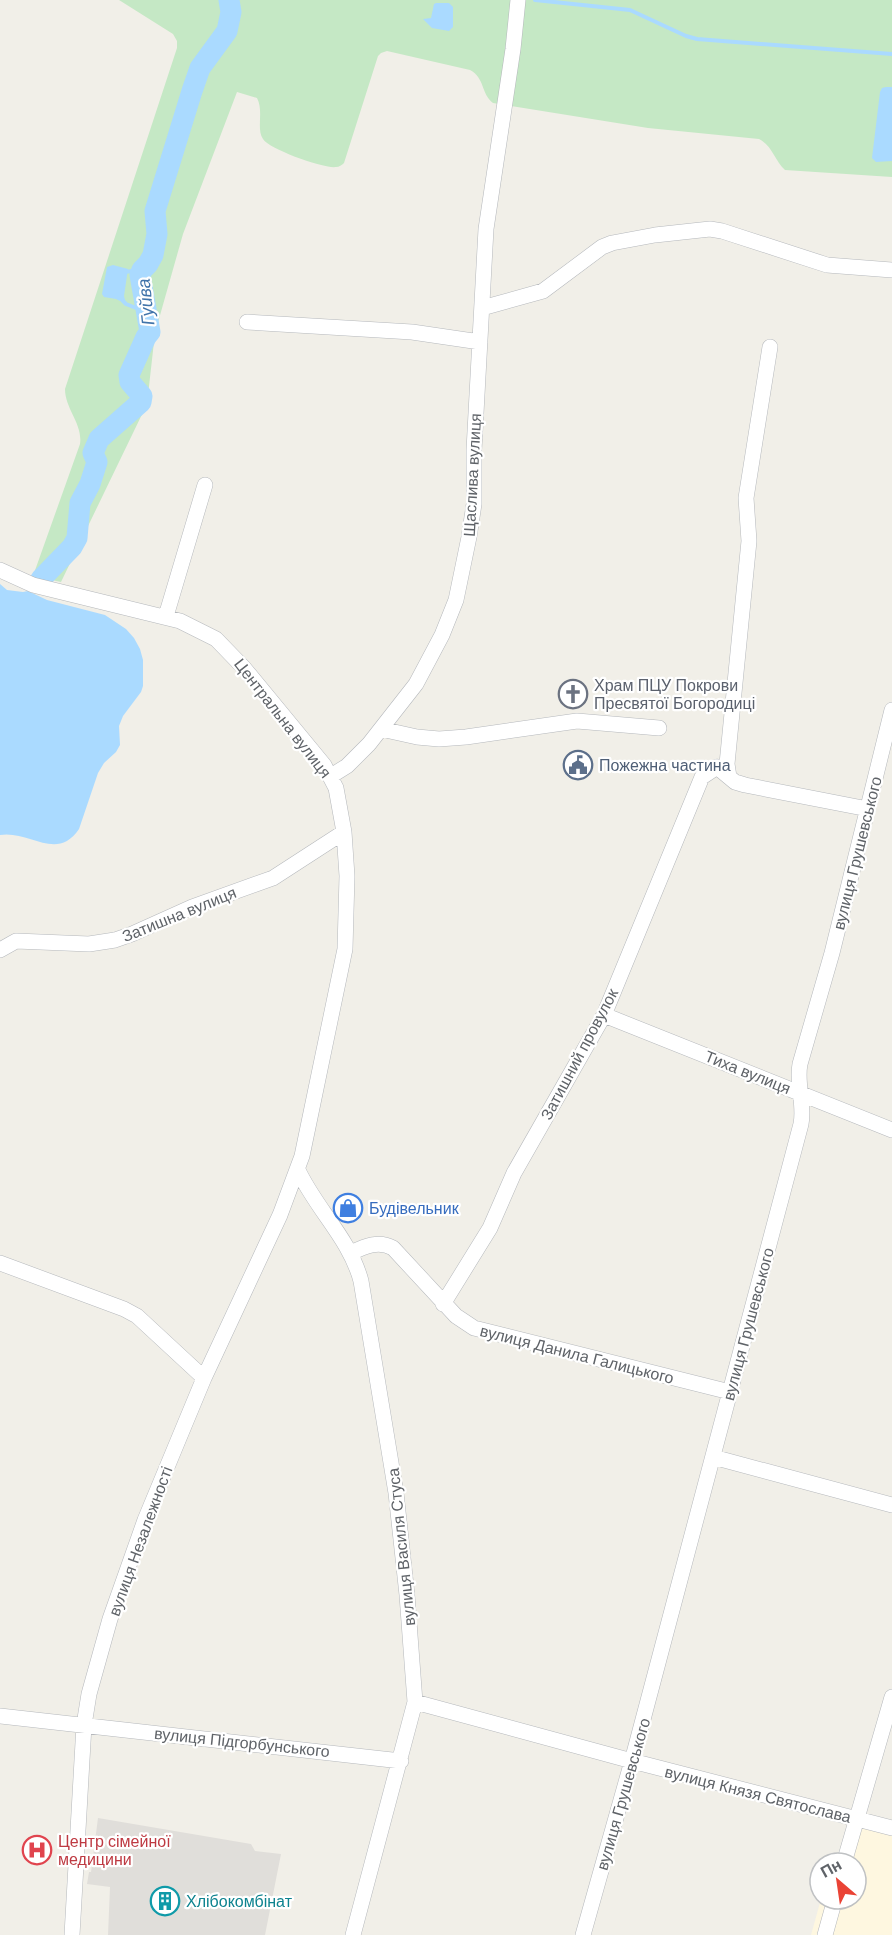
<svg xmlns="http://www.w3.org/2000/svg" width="892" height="1935" font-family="'DM Sans',sans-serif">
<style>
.commercial{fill:#fef7e0}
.industrial{fill:#e0deda}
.green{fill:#c5e8c5}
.water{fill:#aadaff}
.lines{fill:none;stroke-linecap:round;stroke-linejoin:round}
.stream{stroke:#aadaff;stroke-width:4}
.river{stroke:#aadaff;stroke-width:21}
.minor-casing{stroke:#b5b8bc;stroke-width:16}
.minor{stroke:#fff;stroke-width:15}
.labels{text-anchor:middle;stroke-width:4.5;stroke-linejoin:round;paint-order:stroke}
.street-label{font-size:16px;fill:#5f6368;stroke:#fff}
.worship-label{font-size:16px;fill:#5b616d;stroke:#fff;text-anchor:start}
.service-label{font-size:16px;fill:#4e5e75;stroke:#fff;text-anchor:start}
.shop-label{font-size:16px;fill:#366cbe;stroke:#fff;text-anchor:start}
.health-label{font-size:16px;fill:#be3a42;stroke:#fff;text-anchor:start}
.culture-label{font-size:16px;fill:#0d838f;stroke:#fff;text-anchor:start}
.water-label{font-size:18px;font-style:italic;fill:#4174aa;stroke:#fff}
</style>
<rect width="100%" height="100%" fill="#f1efe8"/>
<!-- commercial -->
<path class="commercial" d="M856,1819L892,1828V1935H811L821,1899H856V1863H844Z"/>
<!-- industrial -->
<path class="industrial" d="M98,1818L251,1844L255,1851L281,1854L265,1935H108L110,1887L87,1884L89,1872H91Z"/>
<!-- green -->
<path class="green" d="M119,0H892V177L785,170C775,161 772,145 759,139L648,128L493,103C481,94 485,78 470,70L387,51L381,53L378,56L344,163C342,165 339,167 336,167C324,169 269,149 263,139C256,129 264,111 257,98L237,92L183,234L155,333L147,404L61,582L33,576L80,444C83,424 65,409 65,389L177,48V41L173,34Z"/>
<!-- water -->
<path class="water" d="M436,3H449L453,7V27L449,31L432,28L423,19L431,18L434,4Z
M886,87H892V161L876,162L872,158L880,92L882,88Z
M113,265L128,269L124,296L126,304L116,299L104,297L102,294L107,267Z
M0,584L7,590L23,592L28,591L47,600L105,615L126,629L134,638L140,649L143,660V686L141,692L123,716L119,726L120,745L116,752L104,763L98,773L79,829C57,862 29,830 0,835Z"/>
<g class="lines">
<!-- stream -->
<path class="stream" d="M535,0L630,10L686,36L697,39L892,54
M124,272L142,270
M123,301L126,304L136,308L143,305"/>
<!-- river -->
<path class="river" d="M41,579L72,547L77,538L80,503L90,484L97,462L93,453L99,439L141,402L142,396L130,382L129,375L146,337L150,332L140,275L142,270L148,264L153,255L157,234L155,211L192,91L200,68L227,31L231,12L229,0"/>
<!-- minor casing -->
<g class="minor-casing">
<path id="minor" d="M482,308L543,291L602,247L612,243L655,235L710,229L722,231L827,265L892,270
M247,322L412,332L480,342
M0,570L33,585L180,621L216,639L244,668L324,765L336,788L344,832L347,876L345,949L302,1156L280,1215L204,1378L145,1520L110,1619L89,1694L84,1725L72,1935
M166,616L205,485
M381,729L417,737L439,739L466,737L577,721L659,728
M331,776L347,766L369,744L416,684L442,635L456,600L469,537L474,504V450L486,229L513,49L518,0
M729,777L727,764L749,541L746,498L770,347
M0,950L16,941L89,944L115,940L132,934L192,907L273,878L344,832
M604,1015L892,1130
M298,1170C316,1209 350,1239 361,1281L396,1493L407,1595L415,1702L353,1935
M351,1253C365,1246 379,1240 393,1248L456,1316L474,1328L730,1392
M0,1263L124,1309L137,1316L204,1378
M443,1304L490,1228L514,1173L604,1015L702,777L717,767L735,782L745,785L868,809
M713,1457L892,1505
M415,1702L632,1761L892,1828
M0,1716L401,1761
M844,1863L892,1697
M583,1935L632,1761L801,1124C805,1104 796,1084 800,1064L832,953L892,710
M825,1935L835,1899"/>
</g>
<!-- minor -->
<use href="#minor" class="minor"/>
</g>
<!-- icons -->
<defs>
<g id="church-ring" transform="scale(1.5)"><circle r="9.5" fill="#fff" stroke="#6b7280" stroke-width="1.5"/><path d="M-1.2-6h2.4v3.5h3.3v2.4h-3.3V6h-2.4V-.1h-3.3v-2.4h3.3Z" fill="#6b7280"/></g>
<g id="civic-ring" transform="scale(1.5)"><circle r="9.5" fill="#fff" stroke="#5c6f8a" stroke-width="1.5"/><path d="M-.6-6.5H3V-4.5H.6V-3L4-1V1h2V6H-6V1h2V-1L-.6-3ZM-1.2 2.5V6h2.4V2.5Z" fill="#5c6f8a"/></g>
<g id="shop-ring" transform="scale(1.5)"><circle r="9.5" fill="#fff" stroke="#3f7fe0" stroke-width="1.5"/><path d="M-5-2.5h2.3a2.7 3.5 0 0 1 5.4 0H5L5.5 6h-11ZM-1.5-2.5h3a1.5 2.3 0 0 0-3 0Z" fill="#3f7fe0"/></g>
<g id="hospital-ring" transform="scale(1.5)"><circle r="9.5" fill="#fff" stroke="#e0444e" stroke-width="1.5"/><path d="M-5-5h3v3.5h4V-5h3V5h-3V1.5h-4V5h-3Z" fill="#e0444e"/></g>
<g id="building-ring" transform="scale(1.5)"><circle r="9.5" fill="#fff" stroke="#0f9aa8" stroke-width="1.5"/><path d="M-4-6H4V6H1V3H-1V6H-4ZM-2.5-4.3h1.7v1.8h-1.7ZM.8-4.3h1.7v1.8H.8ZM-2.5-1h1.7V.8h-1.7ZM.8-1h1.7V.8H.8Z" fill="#0f9aa8"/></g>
</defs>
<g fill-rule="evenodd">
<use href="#church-ring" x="573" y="694"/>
<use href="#civic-ring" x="578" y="765"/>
<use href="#shop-ring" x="348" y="1208"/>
<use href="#hospital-ring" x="37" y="1850"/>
<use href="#building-ring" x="165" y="1901"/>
</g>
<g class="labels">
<!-- street labels -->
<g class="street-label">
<text transform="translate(472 475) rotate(-87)" y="6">Щаслива вулиця</text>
<text transform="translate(283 718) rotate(52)" y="6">Центральна вулиця</text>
<text transform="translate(857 853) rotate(-76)" y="6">вулиця Грушевського</text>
<text transform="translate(179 914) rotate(-22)" y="6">Затишна вулиця</text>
<text transform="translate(579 1054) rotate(-62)" y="6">Затишний провулок</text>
<text transform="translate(748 1072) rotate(22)" y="6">Тиха вулиця</text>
<text transform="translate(748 1324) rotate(-75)" y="6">вулиця Грушевського</text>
<text transform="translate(577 1354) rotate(14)" y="6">вулиця Данила Галицького</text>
<text transform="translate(140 1541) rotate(-70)" y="6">вулиця Незалежності</text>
<text transform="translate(401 1547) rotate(-96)" y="6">вулиця Василя Стуса</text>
<text transform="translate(242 1742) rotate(6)" y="6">вулиця Підгорбунського</text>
<text transform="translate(623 1794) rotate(-74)" y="6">вулиця Грушевського</text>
<text transform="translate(758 1794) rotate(14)" y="6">вулиця Князя Святослава</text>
</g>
<!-- worship labels -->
<g class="worship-label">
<text x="594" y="691">Храм ПЦУ Покрови<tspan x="594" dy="18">Пресвятої Богородиці</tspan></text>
</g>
<!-- service labels -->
<g class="service-label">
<text x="599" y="771">Пожежна частина</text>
</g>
<!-- shop labels -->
<g class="shop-label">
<text x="369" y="1214">Будівельник</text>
</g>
<!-- health labels -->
<g class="health-label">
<text x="58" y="1847">Центр сімейної<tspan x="58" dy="18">медицини</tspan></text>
</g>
<!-- culture labels -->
<g class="culture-label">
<text x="186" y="1907">Хлібокомбінат</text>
</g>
<!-- water labels -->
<g class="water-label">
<text transform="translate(146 302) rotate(-96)" y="6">Гуйва</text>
</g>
</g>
<!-- north arrow -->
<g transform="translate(838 1881) rotate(331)"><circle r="28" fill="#ffffff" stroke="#bfc1c3" stroke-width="1.5"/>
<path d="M0-4.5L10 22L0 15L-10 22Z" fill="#ea4335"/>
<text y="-9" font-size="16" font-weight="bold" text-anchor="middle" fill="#5f6368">Пн</text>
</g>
</svg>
